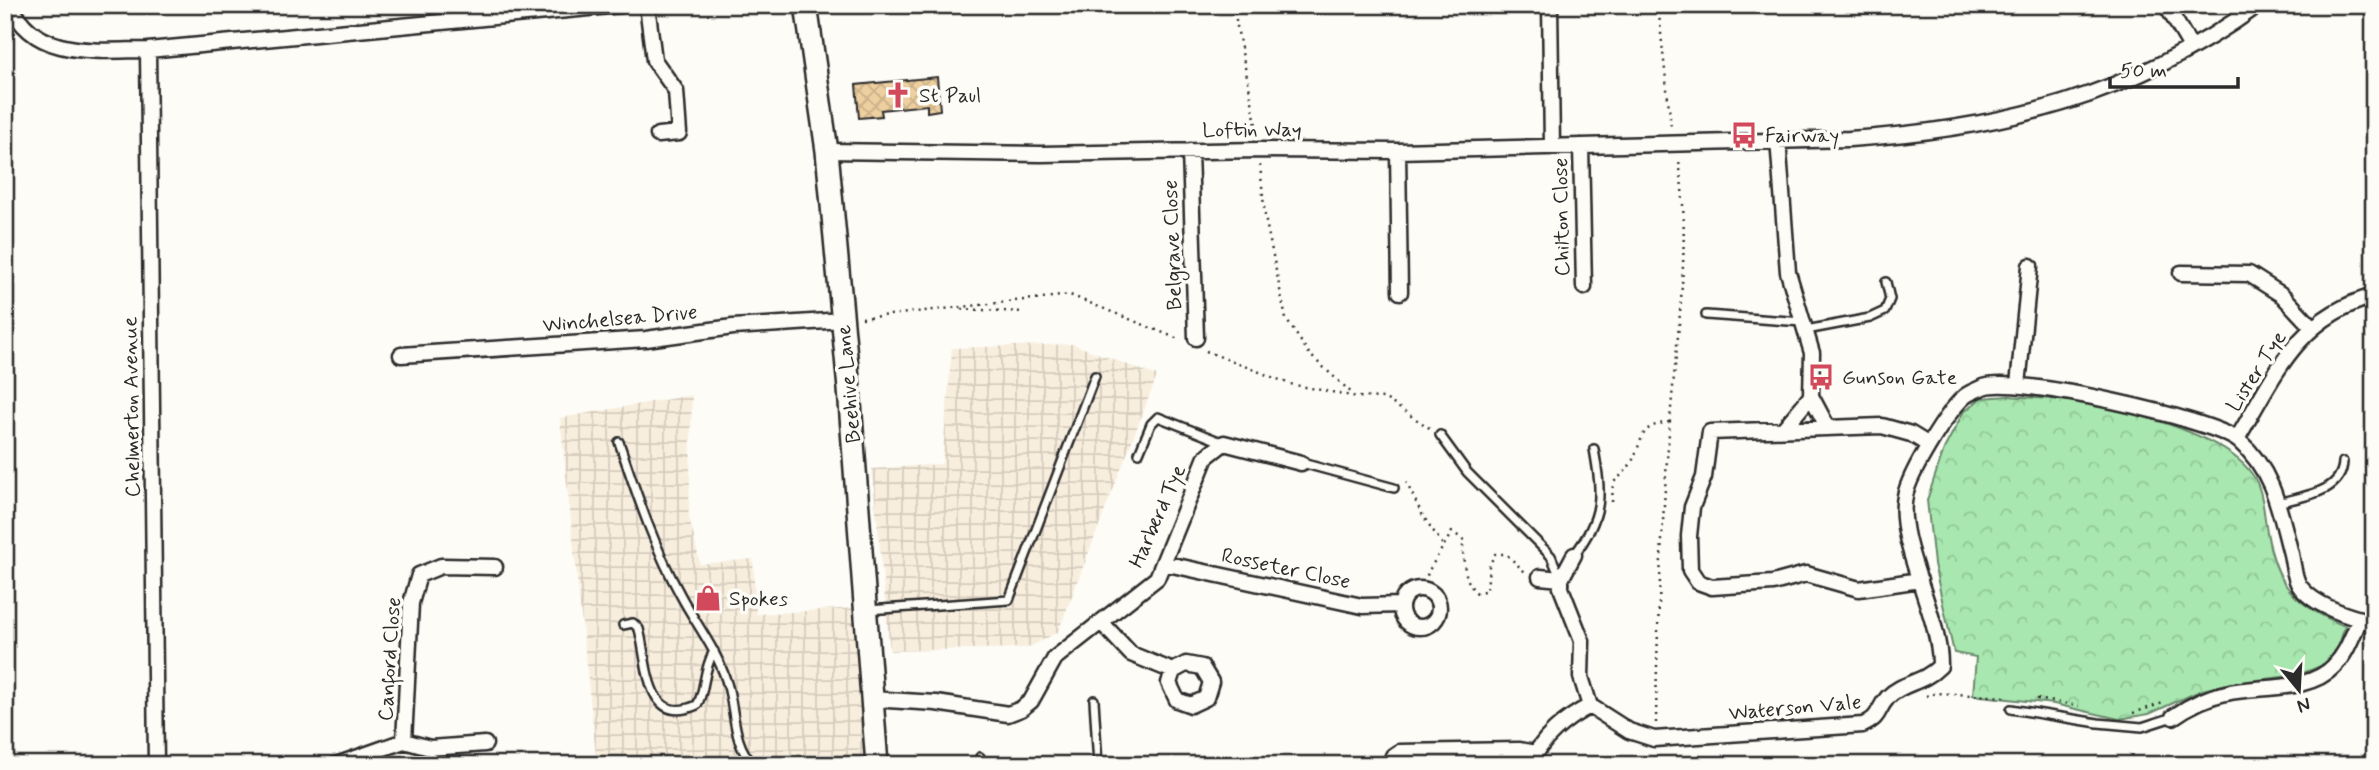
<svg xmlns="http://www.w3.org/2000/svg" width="2379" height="770" font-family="Mynerve,sans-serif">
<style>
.industrial{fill:url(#industrial-grid)}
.park{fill:url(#park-crowns);stroke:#6a896d;stroke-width:2}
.building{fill:url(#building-cross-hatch);stroke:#2b2b2b;stroke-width:2}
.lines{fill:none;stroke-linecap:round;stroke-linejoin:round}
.lane-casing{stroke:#2b2b2b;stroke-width:12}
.street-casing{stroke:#2b2b2b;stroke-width:19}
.secondary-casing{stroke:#2b2b2b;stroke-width:26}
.path{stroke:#2b2b2b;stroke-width:2.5;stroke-dasharray:2 5;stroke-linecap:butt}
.lane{stroke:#fdfcf7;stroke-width:7}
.street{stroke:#fdfcf7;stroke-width:14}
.secondary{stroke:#fdfcf7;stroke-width:21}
.labels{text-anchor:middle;stroke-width:7;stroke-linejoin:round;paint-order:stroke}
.poi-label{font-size:21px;fill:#2b2b2b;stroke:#fdfcf7;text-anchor:start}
.street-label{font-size:21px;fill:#2b2b2b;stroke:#fdfcf7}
</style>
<defs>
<pattern id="industrial-grid" width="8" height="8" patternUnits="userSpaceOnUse" patternTransform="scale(1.75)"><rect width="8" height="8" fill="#f8eedd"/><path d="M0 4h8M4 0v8" fill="none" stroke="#d5ccbe"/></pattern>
<pattern id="park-crowns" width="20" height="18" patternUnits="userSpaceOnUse" patternTransform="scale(1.75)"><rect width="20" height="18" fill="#a8e7af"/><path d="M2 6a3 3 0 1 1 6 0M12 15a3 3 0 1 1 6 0" fill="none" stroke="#91c697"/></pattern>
<pattern id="building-cross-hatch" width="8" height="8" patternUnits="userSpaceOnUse" patternTransform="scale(1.75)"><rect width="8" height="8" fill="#eecfa0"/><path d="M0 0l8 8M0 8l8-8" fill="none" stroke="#ccb28a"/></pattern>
</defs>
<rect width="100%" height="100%" fill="#fdfcf7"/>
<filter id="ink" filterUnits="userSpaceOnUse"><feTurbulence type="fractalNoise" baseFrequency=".0143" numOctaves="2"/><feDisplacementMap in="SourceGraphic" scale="14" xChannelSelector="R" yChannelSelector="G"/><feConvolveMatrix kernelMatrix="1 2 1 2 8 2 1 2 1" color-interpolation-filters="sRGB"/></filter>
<g filter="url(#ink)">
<!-- industrial -->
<path class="industrial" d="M1073,344L1157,376L1058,632L1028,648L890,651L872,469L942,464L952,348Z
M692,395L689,516L700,564L753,559L756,614L856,608L864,765H712L698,757L646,765H597L560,418Z"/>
<!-- park -->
<path class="park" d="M2009,396C2038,399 2070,398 2099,405C2143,415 2225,436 2252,474C2261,486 2263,504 2265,519C2273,579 2289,604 2345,626L2338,648L2321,666L2298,675L2233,683L2202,690L2149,714L2119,719L2054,704L1973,695L1976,657L1954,653L1934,564L1927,500L1944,449L1963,413L1981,398Z"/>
<!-- building -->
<path class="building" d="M937,77L940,110L927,112V105L881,110L882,116L859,118L856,85Z"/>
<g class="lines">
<!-- lane casing -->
<g class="lane-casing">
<path id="lane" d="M1706,315L1803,322
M1806,330L1870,318L1885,311L1890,299L1886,282
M1440,435L1467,472L1551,556L1560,577
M619,442C637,495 654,547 681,596C696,624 716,649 726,680C736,707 731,744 754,765
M1139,453L1151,424L1158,417L1224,443
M1302,463L1394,488
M2277,503C2303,496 2342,493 2343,462
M1574,555C1604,516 1602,495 1594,449
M868,610L1009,600L1095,376
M623,625L633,623L639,629C648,662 645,728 697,705C706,690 702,672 714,651
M1094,700L1098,765
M2011,709L2098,723L2142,727L2173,717
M980,757V765
M845,765L876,762"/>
</g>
<!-- street casing -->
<g class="street-casing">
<path id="street" d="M11,5C34,60 100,50 148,50L621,5
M647,5L654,60L676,91L679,133L658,135
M1550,5L1552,146
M2166,5L2191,47
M148,50L156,765
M1778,139L1788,272L1812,353L1811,396L1828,428
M1581,146L1584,287
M827,151L1041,154L1259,150L1398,151L1849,139C2002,129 2132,97 2258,5
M1190,151L1196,338
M1398,151L1400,292
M2181,273L2249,274L2282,295L2311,326
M401,355L646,339L733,327L843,320
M2018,385L2030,266
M1785,427L1811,396
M2237,439C2275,375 2297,317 2374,296
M1574,555L1561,579V588L1582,641L1581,677L1590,706L1629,731L1654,739L1863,725C1882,716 1876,710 1888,697C1904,681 1921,685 1940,666C1941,616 1895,541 1905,496C1909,474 1947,412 1964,397C1968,393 1977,390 1983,387C2015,375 2213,419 2239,441C2274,471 2280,513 2291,554C2293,563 2294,577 2299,585C2312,605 2351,618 2374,622
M1163,563L1362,606L1401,605
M1540,577L1561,579
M1920,580L1859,589L1806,574L1773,583L1712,587L1698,582L1690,570L1689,536L1692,507L1704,477L1710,432L1882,426L1911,434L1929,445
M1401 608a19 19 0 1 1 38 0a19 19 0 1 1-38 0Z
M1101,622L1131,654L1173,671L1169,683L1177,700L1191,705L1206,698L1211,682L1202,667L1186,664L1173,671
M871,699L936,703L1008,714L1021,709L1031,701L1055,658L1157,578L1206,457L1224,443L1301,463
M2173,717C2190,705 2206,697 2226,693C2259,685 2309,693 2334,666C2347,653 2352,636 2360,619
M404,741L411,603L419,575L441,566L495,567
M336,765L404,741L430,748L485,744
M1390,765L1393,756L1399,752L1519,750L1535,753
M1531,765C1538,740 1568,717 1590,706"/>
</g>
<!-- secondary casing -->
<g class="secondary-casing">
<path id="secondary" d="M806,5L827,151L849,389L877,765"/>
</g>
<!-- path -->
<path class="path" d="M1234,5C1239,49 1252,90 1257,134
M1658,5L1671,127
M1260,165L1265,217L1286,319L1310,355L1354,395
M962,309L1023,312
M862,318L1070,295L1181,340
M1206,351L1290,384L1357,397L1384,398L1431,429
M1406,482L1423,516L1443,545
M1612,502L1613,483C1621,475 1630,468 1634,457C1645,433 1640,427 1669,422
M1423,589L1428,572L1452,532L1463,539C1463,556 1463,582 1477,593L1487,590L1489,566L1495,554H1506L1525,572
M1926,696L1937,693L2006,697
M2037,699L2079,706
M2133,713L2163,703
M1656,723C1657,622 1662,521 1670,420C1677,335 1691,246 1679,161
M1653,765L1654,754"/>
<!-- lane -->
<use href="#lane" class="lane"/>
<!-- street -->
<use href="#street" class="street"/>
<!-- secondary -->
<use href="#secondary" class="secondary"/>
</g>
</g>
<!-- icons -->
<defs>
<g id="church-bare" transform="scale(2.1)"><path d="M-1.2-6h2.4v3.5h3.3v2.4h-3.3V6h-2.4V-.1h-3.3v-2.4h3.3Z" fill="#d1495b" stroke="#fdfcf7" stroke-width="2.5" paint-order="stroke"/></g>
<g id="bus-bare" transform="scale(2.1)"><path d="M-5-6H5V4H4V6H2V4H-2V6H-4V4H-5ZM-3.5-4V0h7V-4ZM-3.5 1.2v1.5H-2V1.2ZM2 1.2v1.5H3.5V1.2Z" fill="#d1495b" stroke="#fdfcf7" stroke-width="2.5" paint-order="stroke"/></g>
<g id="shop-bare" transform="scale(2.1)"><path d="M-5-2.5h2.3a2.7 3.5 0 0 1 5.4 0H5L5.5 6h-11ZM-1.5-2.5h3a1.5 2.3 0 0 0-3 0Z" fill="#d1495b" stroke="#fdfcf7" stroke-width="2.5" paint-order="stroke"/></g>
</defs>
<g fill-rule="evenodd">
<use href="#church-bare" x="898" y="95"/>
<use href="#bus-bare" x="1744" y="135"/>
<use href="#bus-bare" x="1821" y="377"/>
<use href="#shop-bare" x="708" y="598"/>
</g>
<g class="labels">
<!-- poi labels -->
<g class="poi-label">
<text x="919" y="102">St Paul</text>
<text x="1765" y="142">Fairway</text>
<text x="1842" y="384">Gunson Gate</text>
<text x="729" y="605">Spokes</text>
</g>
<!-- street labels -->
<g class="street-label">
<text x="1252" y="136">Loftin Way</text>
<text transform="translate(1561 217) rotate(-91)" y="7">Chilton Close</text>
<text transform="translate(1172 245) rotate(-92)" y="7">Belgrave Close</text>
<text transform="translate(620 318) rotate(-5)" y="7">Winchelsea Drive</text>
<text transform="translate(2256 371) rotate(-57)" y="7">Lister Tye</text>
<text transform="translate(848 384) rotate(-95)" y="7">Beehive Lane</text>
<text transform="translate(131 407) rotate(-91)" y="7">Chelmerton Avenue</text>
<text transform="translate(1157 516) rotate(-66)" y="7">Harberd Tye</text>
<text transform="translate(1286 568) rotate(12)" y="7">Rosseter Close</text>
<text transform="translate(389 659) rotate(-86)" y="7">Canford Close</text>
<text transform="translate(1795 707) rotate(-5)" y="7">Waterson Vale</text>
</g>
</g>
<!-- margin -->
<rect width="2379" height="770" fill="none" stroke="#fdfcf7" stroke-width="28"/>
<rect x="14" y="14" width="2351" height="742" fill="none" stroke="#2b2b2b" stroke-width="2.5" filter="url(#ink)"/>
<!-- north arrow -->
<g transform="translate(2299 690) rotate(162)" stroke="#fdfcf7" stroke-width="5" paint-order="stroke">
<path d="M0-5L12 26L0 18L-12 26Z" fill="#2b2b2b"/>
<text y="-10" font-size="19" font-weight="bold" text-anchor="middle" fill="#2b2b2b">N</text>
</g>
<!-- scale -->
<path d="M2110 77v10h128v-10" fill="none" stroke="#2b2b2b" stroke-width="3.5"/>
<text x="2120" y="77" font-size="21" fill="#2b2b2b" stroke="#fdfcf7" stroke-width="5" paint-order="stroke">50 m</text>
</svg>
